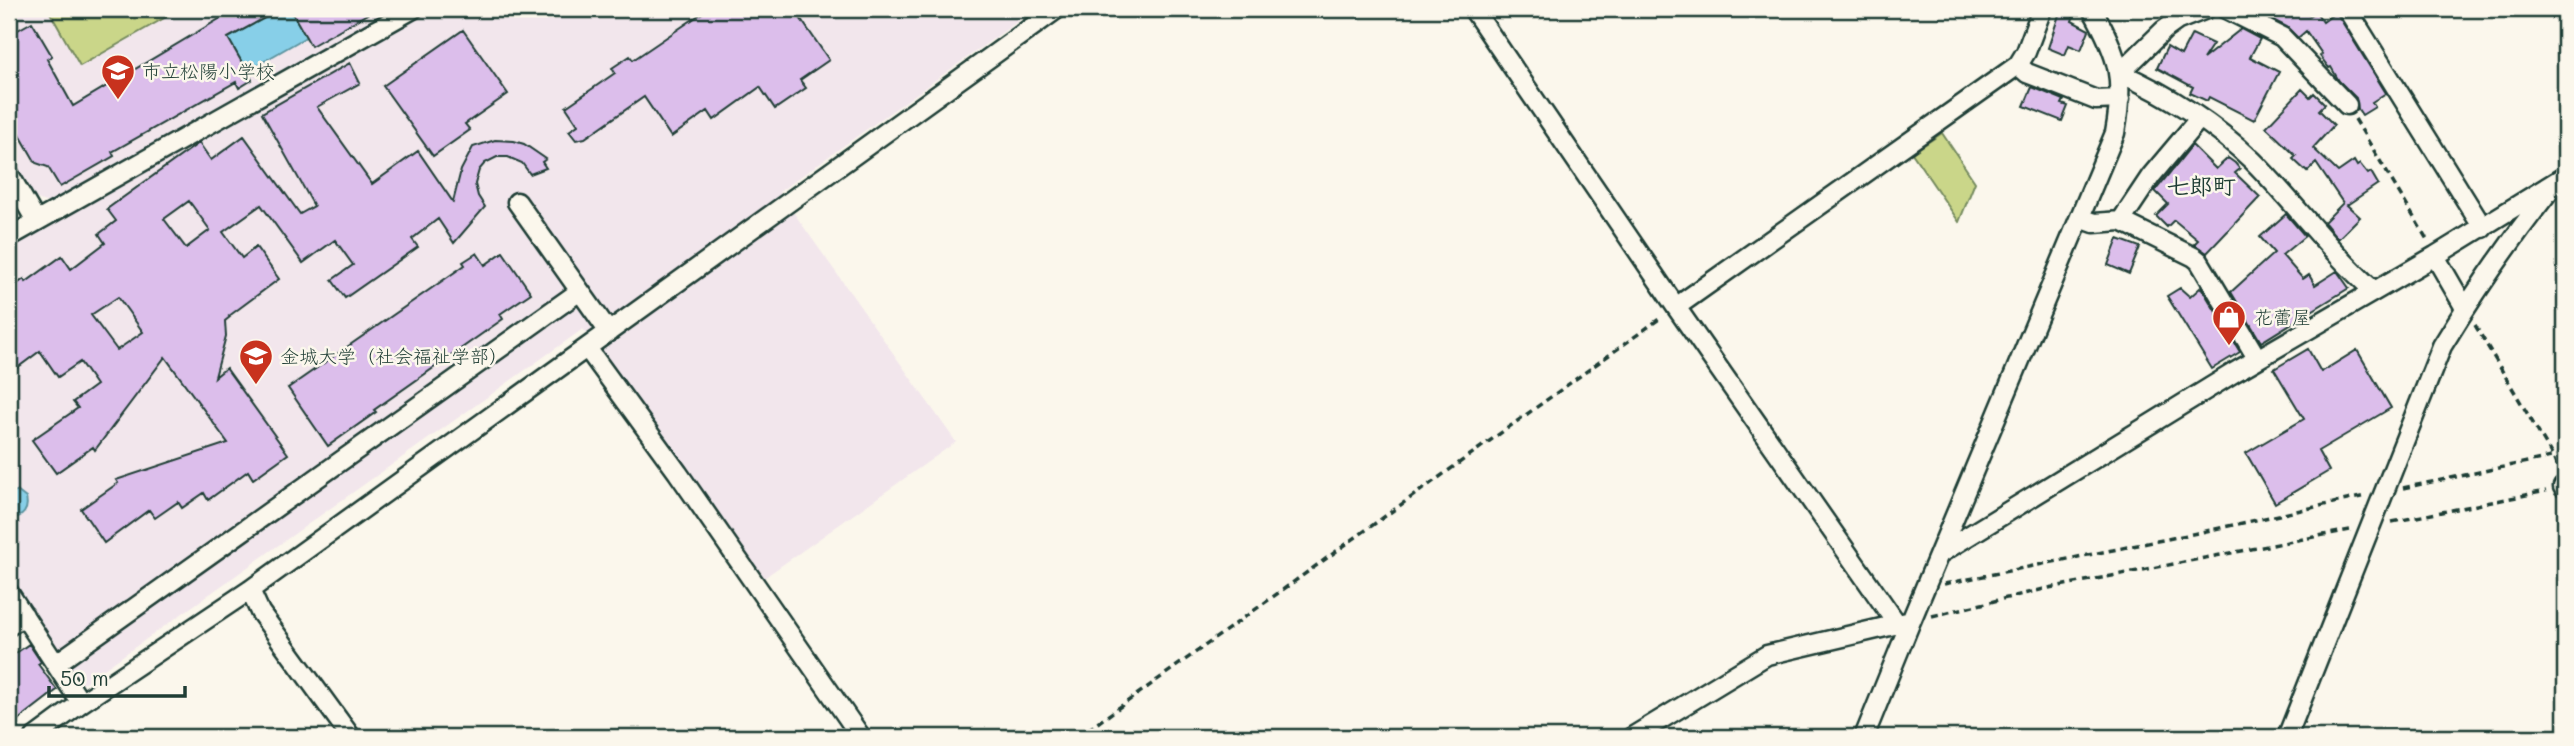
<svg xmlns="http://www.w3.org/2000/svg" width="2574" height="746" font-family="Mali,'Klee One',sans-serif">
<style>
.built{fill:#f2e6ec}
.green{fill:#cad689;stroke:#748a5e;stroke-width:2}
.water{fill:#87cfe8;stroke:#5d95a0;stroke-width:2}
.building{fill:#dcbeeb;stroke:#1f3d34;stroke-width:2;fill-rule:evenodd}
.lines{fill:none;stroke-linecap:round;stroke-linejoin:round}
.minor-casing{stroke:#1f3d34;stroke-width:23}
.path{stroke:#1f3d34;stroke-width:3.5;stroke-dasharray:7 5;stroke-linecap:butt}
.minor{stroke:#fbf7ec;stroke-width:18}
.labels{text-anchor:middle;stroke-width:5;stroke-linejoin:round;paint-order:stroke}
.poi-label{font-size:19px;fill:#1f3d34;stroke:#fbf7ec;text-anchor:start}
.quarter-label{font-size:23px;font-weight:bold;fill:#1f3d34;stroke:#fbf7ec}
</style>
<rect width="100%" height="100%" fill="#fbf7ec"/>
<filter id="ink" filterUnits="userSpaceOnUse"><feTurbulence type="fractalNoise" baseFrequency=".0143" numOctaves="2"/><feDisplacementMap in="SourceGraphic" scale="14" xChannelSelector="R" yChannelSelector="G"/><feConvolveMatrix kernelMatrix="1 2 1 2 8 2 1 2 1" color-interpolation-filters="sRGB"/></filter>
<g filter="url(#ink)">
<!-- built -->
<path class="built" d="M9,9H1035L779,192L956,442L761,580L583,329L83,684L9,579V247L336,62L326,45L50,202H45L30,196L9,158Z"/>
<!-- green -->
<path class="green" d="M48,9H180L80,66Z
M1942,133L1975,182L1959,222L1912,153Z"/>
<!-- water -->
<path class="water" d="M281,9H290L306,37L247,71L228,38Z
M17,491L26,498C29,510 23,518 11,518L9,492Z"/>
<!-- building -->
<path class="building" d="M236,9H281L228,38L252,80L239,88L236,82L112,152L114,156L60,187L48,167L36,163L13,123L16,111L9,97V35L32,22L52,56L47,59L73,106Z
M290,9H376L311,46Z
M708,9H794L829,60L800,80L806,88L775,109L760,87L714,120L708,111L671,137L644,97L585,138L576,140L569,131L578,125L566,107L615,73L612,68L630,56L633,60Z
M2061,9H2076L2072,21L2089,30L2081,50L2069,45L2065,55L2048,48Z
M2259,9H2305L2310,16L2316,12L2323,22L2336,12L2386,93L2372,102L2375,107L2362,115L2358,109L2356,98L2339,81L2331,67L2329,68L2320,56L2322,54L2306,31L2298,38L2287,27L2261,14Z
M2241,29L2260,39L2250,57L2279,72L2254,120L2209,97L2207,101L2190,93L2193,87L2157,68L2167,47L2181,55L2192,34L2213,44L2203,59Z
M463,30L508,94L465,124L470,130L433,156L383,86Z
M350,63L360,83L317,107L372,184L418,151L453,202L461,170L473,147L495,140L514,141L524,144L546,159L542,162L546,168L530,174L522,163L508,157H497L485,163L479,170L475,184L478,196L485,207L454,243L438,219L412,239L418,247L345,298L332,280L353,265L335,240L303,263L261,205L223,232L242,258L256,247L279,279L229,316L230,317L225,321L226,336L215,377L226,368L288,454L253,479L248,471L208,500L204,493L182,508L178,502L155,518L149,510L104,543L81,509L118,483L116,480L228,443L165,357L95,450L93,447L56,473L32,440L78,408L73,402L96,385L80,362L58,377L40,351L9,374V290L24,279L26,282L62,256L71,269L105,243L99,234L116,221L107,209L199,143L211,160L244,136L300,214L314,206L262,113ZM189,201L210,230L186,248L164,219ZM118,297L143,332L117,350L91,315Z
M2032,87L2064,100L2062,104L2068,106L2062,121L2024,106Z
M2302,89L2310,97L2314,93L2325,104L2319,110L2334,125L2313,148L2338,172L2354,161L2357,166L2360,164L2368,174L2371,172L2378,184L2347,205L2360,217L2338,239L2324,222L2343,203L2316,163L2307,172L2293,159L2296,156L2266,127Z
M2192,145L2216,169L2228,158L2235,163L2240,169L2235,173L2260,197L2207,253L2194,244L2198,240L2174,220L2167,227L2156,216L2168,204L2155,191Z
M2286,214L2305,236L2282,255L2303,279L2309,275L2315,285L2337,271L2349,288L2261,342L2231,292L2274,253L2260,237Z
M2118,239L2140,247L2129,274L2108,265Z
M503,252L531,293L500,314L503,319L374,410L376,412L328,446L288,388L465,265L463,262L477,253L485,265Z
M2201,287L2240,352L2212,369L2167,296L2180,288L2190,297Z
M2308,349L2321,372L2357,350L2391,408L2318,451L2329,471L2275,503L2246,453L2304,419L2274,369Z
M29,644L41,662L38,664L57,690L9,727V658Z"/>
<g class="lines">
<!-- minor casing -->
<g class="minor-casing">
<path id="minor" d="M1473,9L1676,307L1897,624
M2206,9L2178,20L2164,30L2120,73C2167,94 2216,125 2253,161C2295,203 2329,251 2373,290
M2226,9L2282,37L2347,105
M2347,9L2483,228
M2018,65L2027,73L2096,100L2120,99
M9,174L36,221
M517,202L609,332
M2080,218L2094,223L2121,221L2194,257L2199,261L2257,358
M2121,221L2151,176L2199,119
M9,237L413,9
M2435,256L2465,308
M1676,307L2018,65L2026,52L2042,9
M587,348L678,473L861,737
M2563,487H2565
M1939,554L2115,133C2125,78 2119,57 2092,9
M250,590L260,612L351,737
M9,593L81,703
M9,626L24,615
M57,663L580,291
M35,737L81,703L250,590L1057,9
M1632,737L1767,655L1911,621L1939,554L2235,372L2435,256L2565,176
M1864,737L1911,621
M2287,737L2442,346C2475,292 2510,241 2549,191"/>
</g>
<!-- path -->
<path class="path" d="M2355,119L2428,241
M2475,325L2553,457L2558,470
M2403,488L2565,454
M2392,522L2546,491
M1944,584L2197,533L2365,496
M1932,616L2044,589L2350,530
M1078,737L1662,317"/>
<!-- minor -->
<use href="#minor" class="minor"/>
</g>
</g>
<!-- icons -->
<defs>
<g id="school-pin" transform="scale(1.75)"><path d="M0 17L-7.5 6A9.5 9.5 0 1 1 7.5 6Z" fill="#c8321e" stroke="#fbf7ec"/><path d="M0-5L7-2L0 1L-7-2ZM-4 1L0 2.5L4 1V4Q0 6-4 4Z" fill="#fff"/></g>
<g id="shop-pin" transform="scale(1.75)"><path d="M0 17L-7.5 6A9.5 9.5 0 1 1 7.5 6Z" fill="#c8321e" stroke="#fbf7ec"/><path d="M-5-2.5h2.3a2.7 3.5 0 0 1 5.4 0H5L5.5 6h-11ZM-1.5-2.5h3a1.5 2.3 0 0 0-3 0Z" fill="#fff"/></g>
<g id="university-pin" transform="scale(1.75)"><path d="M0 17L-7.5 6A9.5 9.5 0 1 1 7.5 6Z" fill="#c8321e" stroke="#fbf7ec"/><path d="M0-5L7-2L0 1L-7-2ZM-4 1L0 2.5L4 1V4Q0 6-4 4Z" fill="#fff"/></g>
</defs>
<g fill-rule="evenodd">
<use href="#school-pin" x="118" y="71"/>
<use href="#shop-pin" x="2229" y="317"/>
<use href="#university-pin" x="256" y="356"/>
</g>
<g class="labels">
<!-- poi labels -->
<g class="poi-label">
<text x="142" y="78">市立松陽小学校</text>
<text x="2254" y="324">花蕾屋</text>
<text x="280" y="363">金城大学（社会福祉学部）</text>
</g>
<!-- quarter labels -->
<g class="quarter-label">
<text x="2201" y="194">七郎町</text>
</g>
</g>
<!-- margin -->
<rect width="2574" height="746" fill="none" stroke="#fbf7ec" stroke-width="35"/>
<rect x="18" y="18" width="2539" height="711" fill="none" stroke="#1f3d34" stroke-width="2.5" filter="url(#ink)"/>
<!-- scale -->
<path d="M49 686v10h136v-10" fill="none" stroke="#1f3d34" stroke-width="3.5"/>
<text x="60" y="686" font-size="21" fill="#1f3d34" stroke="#fbf7ec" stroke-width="5" paint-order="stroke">50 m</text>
</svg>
